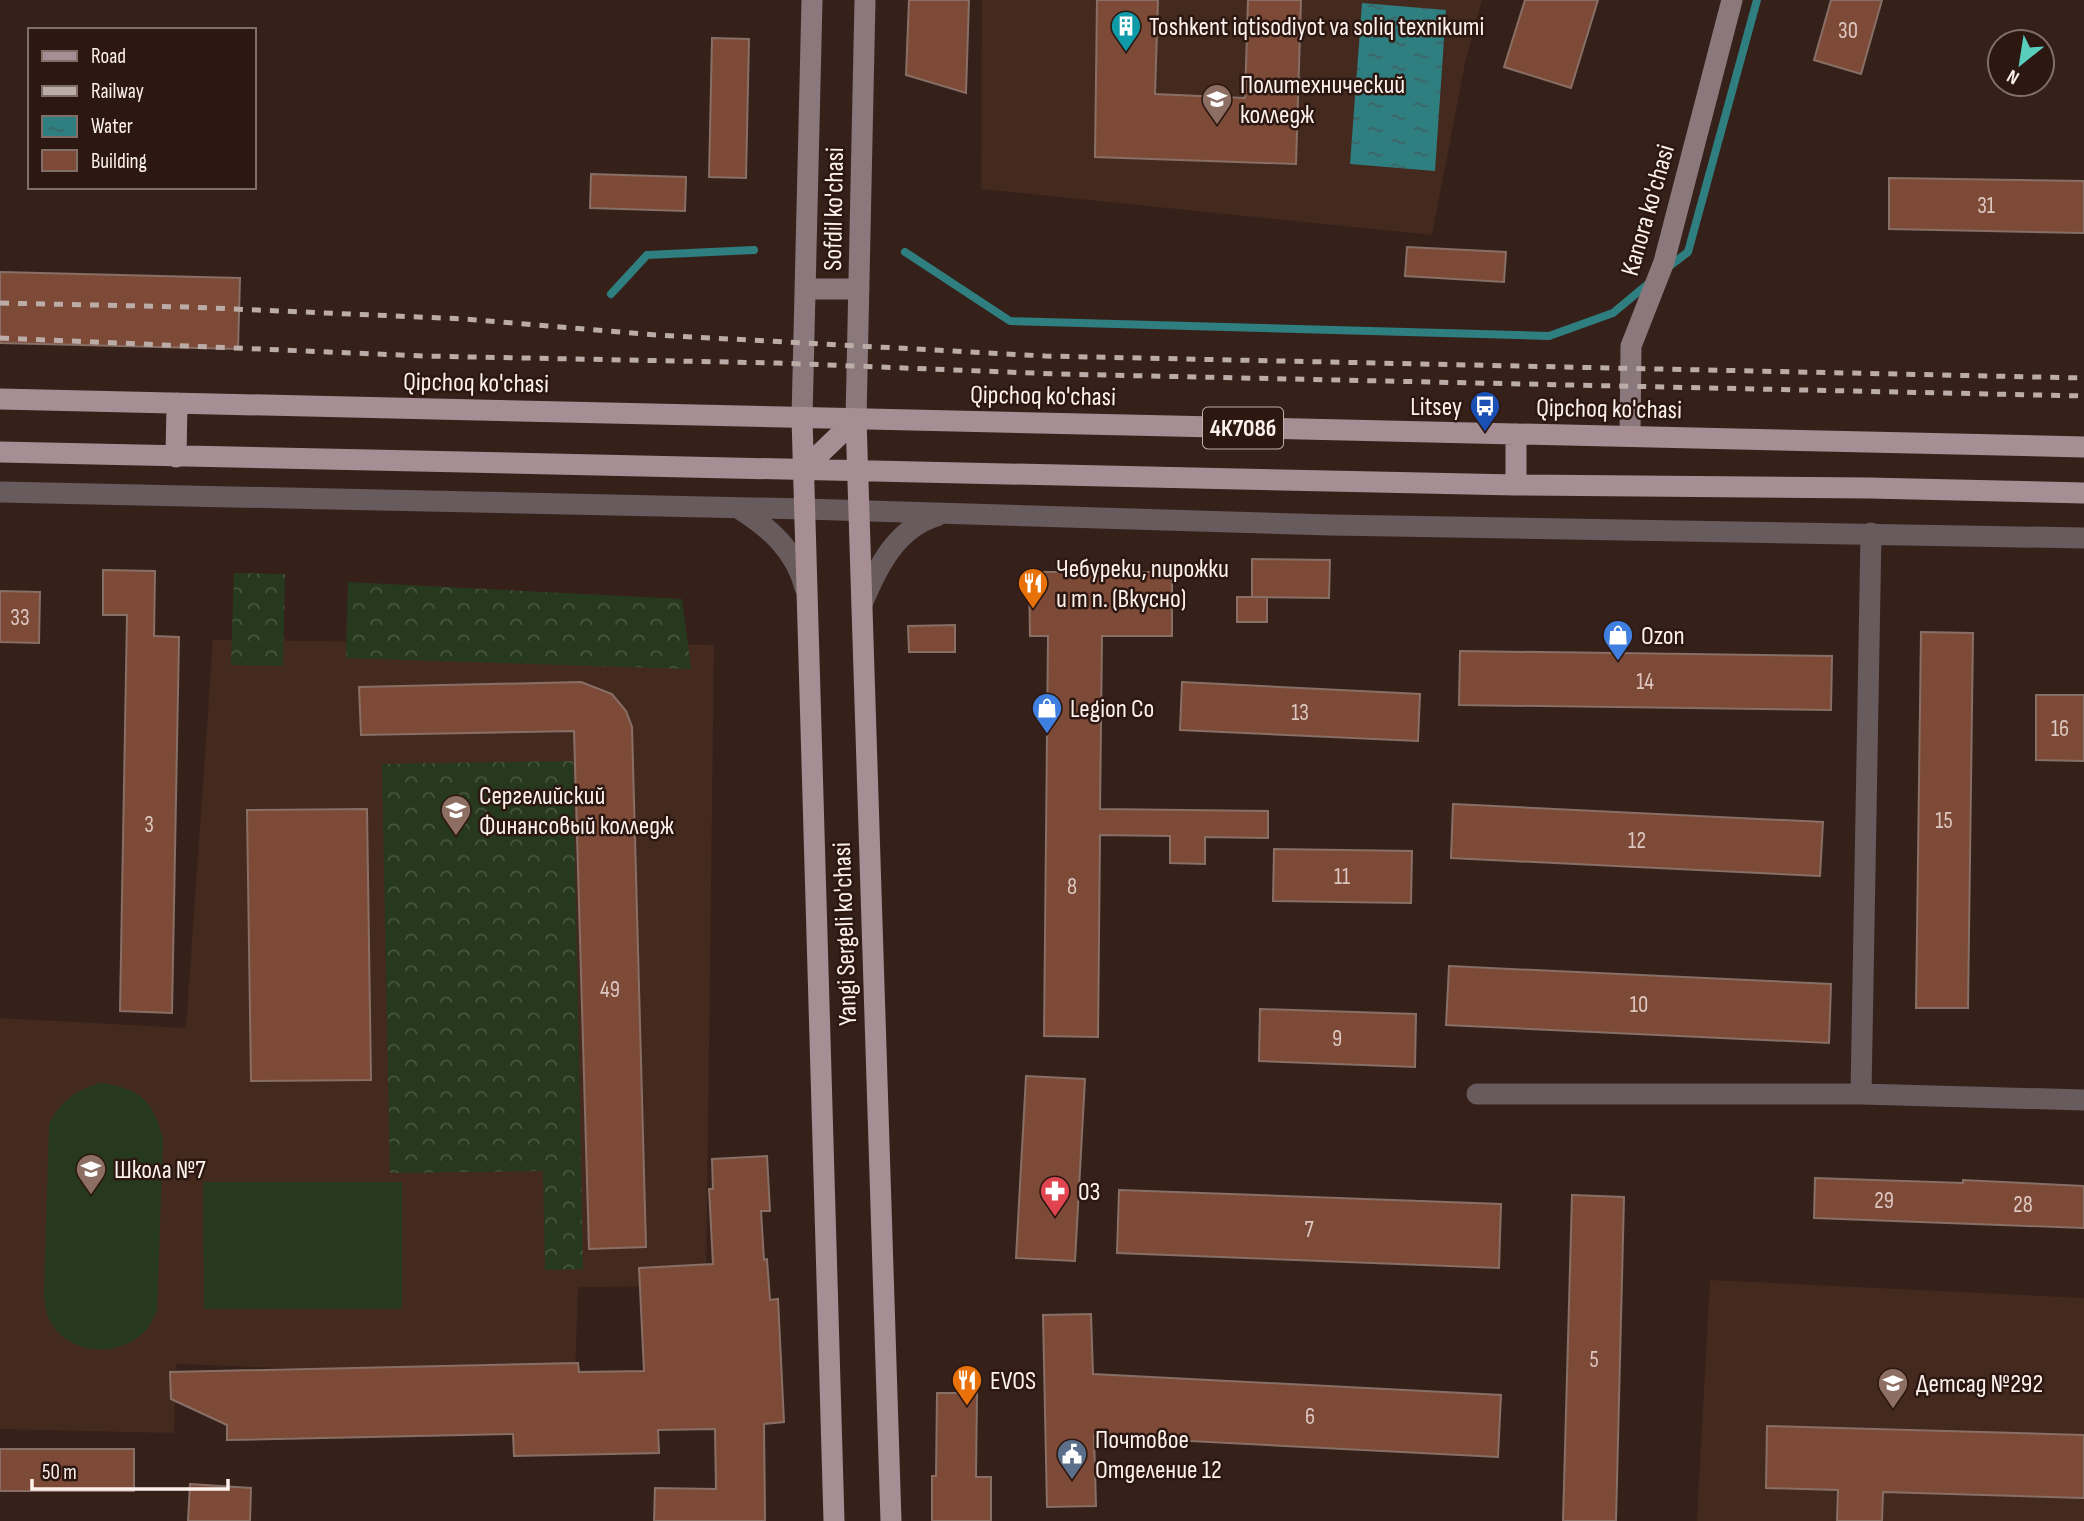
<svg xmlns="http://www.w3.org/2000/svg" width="2084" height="1521" font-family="'Sofia Sans Condensed',sans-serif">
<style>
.built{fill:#44291f}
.forest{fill:url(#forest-crowns)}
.pitch{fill:#26391e}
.water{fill:url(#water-ripples)}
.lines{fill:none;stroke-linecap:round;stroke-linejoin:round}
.stream{stroke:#2f7e80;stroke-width:8}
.building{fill:#7d4a38;stroke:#886f65;stroke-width:2}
.street{stroke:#675b5e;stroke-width:21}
.secondary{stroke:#8b787c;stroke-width:21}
.primary{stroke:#a78e94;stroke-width:21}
.rail{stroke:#bbaca7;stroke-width:5;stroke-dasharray:9 9;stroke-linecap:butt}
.labels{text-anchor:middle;stroke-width:5;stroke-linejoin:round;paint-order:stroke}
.number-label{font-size:23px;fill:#ddc7c0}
.shield{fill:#2c1811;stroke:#beb0ab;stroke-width:2}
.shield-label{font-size:24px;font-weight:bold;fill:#fdf1ed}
.poi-label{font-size:26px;fill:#fdf1ed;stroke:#2c1811;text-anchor:start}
.street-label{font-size:26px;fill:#fdf1ed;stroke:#2c1811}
</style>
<defs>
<pattern id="forest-crowns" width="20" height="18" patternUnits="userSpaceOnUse" patternTransform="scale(1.75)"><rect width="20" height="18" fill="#26391e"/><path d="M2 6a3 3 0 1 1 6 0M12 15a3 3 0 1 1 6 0" fill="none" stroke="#46563f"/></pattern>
<pattern id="water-ripples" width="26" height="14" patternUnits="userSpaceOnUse" patternTransform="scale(1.75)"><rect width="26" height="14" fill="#2f7e80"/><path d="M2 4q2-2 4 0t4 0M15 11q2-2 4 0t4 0" fill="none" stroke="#3e6364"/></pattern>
</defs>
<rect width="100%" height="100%" fill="#36211a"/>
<!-- built -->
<path class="built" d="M982,0H1482L1465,63L1432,235L981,189Z
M213,640L714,645L706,1286L578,1287L575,1379L176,1364L174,1433L0,1429V1018L186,1028Z
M1710,1280L2084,1298V1521H1697Z"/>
<!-- forest -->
<path class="forest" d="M234,573L285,574L283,666L231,665Z
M348,582L682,599L691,669L346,658Z
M573,761L583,1269L545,1270L543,1171L390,1173L382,764Z"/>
<!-- pitch -->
<path class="pitch" d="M100,1083C140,1088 153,1100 163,1139L157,1311C154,1317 150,1325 146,1330C120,1360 64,1355 48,1317C46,1311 45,1302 44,1296L49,1123C64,1099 73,1092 100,1083Z
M203,1182H402V1309H204Z"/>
<!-- water -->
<path class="water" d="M1362,3L1446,10L1435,171L1350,164Z"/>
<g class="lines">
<!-- stream -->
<path class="stream" d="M905,252L1010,321L1549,336L1613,313L1649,283
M1667,268L1688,252L1757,0
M611,294L647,255L754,250"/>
</g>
<!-- building -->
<path class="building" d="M909,0H969L966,93L906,75Z
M1097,0H1158L1155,94L1245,98L1248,0H1301L1296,164L1095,157Z
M1525,0H1598L1571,88L1504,67Z
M1831,0H1882L1861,74L1814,60Z
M712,38L749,39L746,178L709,177Z
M591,174L686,177L685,211L590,208Z
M1889,178L2084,181V233L1889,229Z
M1407,247L1506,252L1504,282L1405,276Z
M0,272L240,278L238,349L0,343Z
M1252,559L1330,560L1329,598L1252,597Z
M103,570L155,571L154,636L179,637L172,1013L120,1011L127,615H103Z
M1029,572H1172V636H1102L1100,809L1268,811V838L1205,837V864L1170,863V836L1100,835L1098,1037L1044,1036L1048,636H1030Z
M0,591L40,592L39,643L0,642Z
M1237,597H1267V622H1237Z
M955,625V652H909L908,626Z
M1921,632L1973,633L1968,1008H1916Z
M1460,651L1832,656L1831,710L1459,705Z
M581,682L612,694L626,711L632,727L646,1247L589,1249L574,731L361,735L359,687Z
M1182,682L1420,694L1418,741L1180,730Z
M2036,695H2084V761L2036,760Z
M1453,804L1823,822L1820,876L1451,858Z
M367,809L371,1080L251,1081L247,810Z
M1274,849L1412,851L1411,903L1273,901Z
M1449,966L1831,984L1829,1043L1446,1025Z
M1260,1009L1416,1014L1415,1067L1259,1061Z
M1026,1076L1085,1079L1075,1261L1016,1258Z
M767,1156L770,1211H761L764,1260L767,1259L770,1300L778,1299L784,1422L764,1424L765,1521H654L655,1488L716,1489L715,1429L658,1430L659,1453L514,1456L513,1434L227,1440V1425L171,1399L170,1372L578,1363L579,1372L644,1371L639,1268L713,1264L709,1189H713L712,1159Z
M1815,1178L1963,1183V1180L2084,1186V1228L1814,1218Z
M1119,1190L1501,1204L1499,1268L1117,1253Z
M1572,1195L1624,1197L1616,1521H1563Z
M1091,1314L1093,1374L1501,1395L1498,1457L1094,1436L1096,1506L1047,1507L1043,1315Z
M937,1393H977L976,1477H991V1521H932V1476H936Z
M1767,1426L2084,1435V1498L1883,1492L1882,1521H1837L1838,1490L1766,1488Z
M0,1449H134V1491H0Z
M190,1484L251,1488L250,1521H188Z"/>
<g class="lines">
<!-- street -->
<path class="street" d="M0,492L805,509L1331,525L2084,538
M738,508C770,528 796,551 805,588
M1871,533L1861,1094L2084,1100
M862,604C877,568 896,528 937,516
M1477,1094H1861"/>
<!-- secondary -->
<path class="secondary" d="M805,289H859
M802,418L812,0
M856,419L865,0
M1630,436L1631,346L1664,262L1732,0"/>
<!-- primary -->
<path class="primary" d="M0,399L2084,447
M802,418L834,1521
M856,419L891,1521
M0,452L1516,485L1869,488L2084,493
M176,457L177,403
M803,470L856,419
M1516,485V434"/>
<!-- rail -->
<path class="rail" d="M0,303L188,307L465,319L656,335L1045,356L2084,378
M0,338L423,356L778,363L1057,374L2084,396"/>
</g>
<!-- icons -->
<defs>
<g id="building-pin" transform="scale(1.575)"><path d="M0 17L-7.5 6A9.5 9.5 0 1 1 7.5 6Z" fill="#0f9aa8" stroke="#2c1811"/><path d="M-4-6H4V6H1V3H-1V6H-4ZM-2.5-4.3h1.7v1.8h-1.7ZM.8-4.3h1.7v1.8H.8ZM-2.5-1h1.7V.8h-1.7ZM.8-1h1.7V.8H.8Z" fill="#fff"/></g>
<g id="university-pin" transform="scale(1.575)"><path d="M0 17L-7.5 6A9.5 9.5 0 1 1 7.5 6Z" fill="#8d6e63" stroke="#2c1811"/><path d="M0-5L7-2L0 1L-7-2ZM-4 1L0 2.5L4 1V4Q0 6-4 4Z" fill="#fff"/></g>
<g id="bus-pin" transform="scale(1.575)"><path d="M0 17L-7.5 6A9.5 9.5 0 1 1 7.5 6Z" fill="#1a4fb4" stroke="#2c1811"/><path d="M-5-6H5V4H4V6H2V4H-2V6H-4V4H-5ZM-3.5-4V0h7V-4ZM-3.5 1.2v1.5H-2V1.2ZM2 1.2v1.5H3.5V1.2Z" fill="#fff"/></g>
<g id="restaurant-pin" transform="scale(1.575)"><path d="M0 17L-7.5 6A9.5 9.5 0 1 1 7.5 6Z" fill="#e8710a" stroke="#2c1811"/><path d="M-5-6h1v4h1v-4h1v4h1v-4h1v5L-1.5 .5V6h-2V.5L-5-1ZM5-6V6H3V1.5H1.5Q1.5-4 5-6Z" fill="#fff"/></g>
<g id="shop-pin" transform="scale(1.575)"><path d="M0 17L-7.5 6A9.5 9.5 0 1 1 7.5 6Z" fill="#3f7fe0" stroke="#2c1811"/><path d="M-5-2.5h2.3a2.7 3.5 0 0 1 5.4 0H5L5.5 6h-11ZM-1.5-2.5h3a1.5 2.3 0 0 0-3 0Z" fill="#fff"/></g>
<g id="school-pin" transform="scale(1.575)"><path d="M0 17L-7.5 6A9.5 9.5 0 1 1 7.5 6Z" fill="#8d6e63" stroke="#2c1811"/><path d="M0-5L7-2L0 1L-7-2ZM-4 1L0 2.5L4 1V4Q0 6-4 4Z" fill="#fff"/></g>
<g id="pharmacy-pin" transform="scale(1.575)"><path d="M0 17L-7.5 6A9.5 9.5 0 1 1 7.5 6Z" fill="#e0444e" stroke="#2c1811"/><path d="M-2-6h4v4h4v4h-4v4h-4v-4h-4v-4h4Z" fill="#fff"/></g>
<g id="civic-pin" transform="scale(1.575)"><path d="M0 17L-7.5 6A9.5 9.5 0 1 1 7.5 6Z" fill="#5c6f8a" stroke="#2c1811"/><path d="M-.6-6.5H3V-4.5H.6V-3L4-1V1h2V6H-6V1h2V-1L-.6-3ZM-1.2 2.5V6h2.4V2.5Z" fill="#fff"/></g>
</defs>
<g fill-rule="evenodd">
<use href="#building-pin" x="1126" y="26"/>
<use href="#university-pin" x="1217" y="99"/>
<use href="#bus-pin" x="1485" y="406"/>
<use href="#restaurant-pin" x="1033" y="583"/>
<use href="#shop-pin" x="1618" y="635"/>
<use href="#shop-pin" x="1047" y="708"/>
<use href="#university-pin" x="456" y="810"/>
<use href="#school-pin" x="91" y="1169"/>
<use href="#pharmacy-pin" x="1055" y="1191"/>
<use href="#restaurant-pin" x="967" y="1380"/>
<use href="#school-pin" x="1893" y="1383"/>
<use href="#civic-pin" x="1072" y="1454"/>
</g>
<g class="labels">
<!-- number labels -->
<g class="number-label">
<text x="1848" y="38">30</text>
<text x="1986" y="213">31</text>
<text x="20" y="625">33</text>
<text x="1645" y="689">14</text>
<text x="1300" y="720">13</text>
<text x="2060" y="736">16</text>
<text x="1944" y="828">15</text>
<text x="149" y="832">3</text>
<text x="1637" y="848">12</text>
<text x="1342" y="884">11</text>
<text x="1072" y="894">8</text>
<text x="610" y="997">49</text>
<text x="1639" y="1012">10</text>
<text x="1337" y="1046">9</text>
<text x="1884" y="1208">29</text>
<text x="2023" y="1212">28</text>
<text x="1309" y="1237">7</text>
<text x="1594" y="1367">5</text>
<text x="1310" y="1424">6</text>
</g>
<!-- shield labels -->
<rect class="shield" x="1203" y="407.5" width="80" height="41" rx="5"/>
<g class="shield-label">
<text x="1243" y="436">4К708б</text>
</g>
<!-- poi labels -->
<g class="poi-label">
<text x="1149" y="35">Toshkent iqtisodiyot va soliq texnikumi</text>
<text x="1240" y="93">Политехнический<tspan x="1240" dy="30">колледж</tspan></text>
<text x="1462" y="415" text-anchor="end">Litsey</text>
<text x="1056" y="577">Чебуреки, пирожки<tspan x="1056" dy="30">и т п. (Вкусно)</tspan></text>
<text x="1641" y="644">Ozon</text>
<text x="1070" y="717">Legion Co</text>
<text x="479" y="804">Сергелийский<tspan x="479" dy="30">Финансовый колледж</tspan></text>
<text x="114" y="1178">Школа №7</text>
<text x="1078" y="1200">03</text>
<text x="990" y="1389">EVOS</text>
<text x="1916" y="1392">Детсад №292</text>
<text x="1095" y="1448">Почтовое<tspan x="1095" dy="30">Отделение 12</tspan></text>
</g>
<!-- street labels -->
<g class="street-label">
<text transform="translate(833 209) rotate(-89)" y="9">Sofdil ko'chasi</text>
<text transform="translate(1647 210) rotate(-74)" y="9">Kanora ko'chasi</text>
<text transform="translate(476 382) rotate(1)" y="9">Qipchoq ko'chasi</text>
<text transform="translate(1043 395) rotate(1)" y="9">Qipchoq ko'chasi</text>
<text transform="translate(1609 408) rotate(1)" y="9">Qipchoq ko'chasi</text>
<text transform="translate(844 934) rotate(-92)" y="9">Yangi Sergeli ko'chasi</text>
</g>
</g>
<!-- legend -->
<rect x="28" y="28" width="228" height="161" fill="#2c1811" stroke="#806f69" stroke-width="2"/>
<rect x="42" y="51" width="35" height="10" fill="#a78e94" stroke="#806f69" stroke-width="2"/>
<text x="91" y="63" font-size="21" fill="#fdf1ed">Road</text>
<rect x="42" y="86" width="35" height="10" fill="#bbaca7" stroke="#806f69" stroke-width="2"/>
<text x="91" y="98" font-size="21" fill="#fdf1ed">Railway</text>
<rect x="42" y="116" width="35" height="21" fill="url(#water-ripples)" stroke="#806f69" stroke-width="2"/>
<text x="91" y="133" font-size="21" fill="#fdf1ed">Water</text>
<rect x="42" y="150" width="35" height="21" fill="#7d4a38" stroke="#806f69" stroke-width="2"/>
<text x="91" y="168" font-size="21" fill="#fdf1ed">Building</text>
<!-- north arrow -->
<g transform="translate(2021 63) rotate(210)"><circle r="33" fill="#2c1811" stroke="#806f69" stroke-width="2"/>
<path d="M0-5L12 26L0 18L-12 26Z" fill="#5acebd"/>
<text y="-10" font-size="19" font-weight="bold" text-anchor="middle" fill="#fdf1ed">N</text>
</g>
<!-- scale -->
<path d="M32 1479v10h196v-10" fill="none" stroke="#fdf1ed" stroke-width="3.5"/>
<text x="42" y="1479" font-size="21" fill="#fdf1ed" stroke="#2c1811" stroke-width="5" paint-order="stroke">50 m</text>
</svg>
